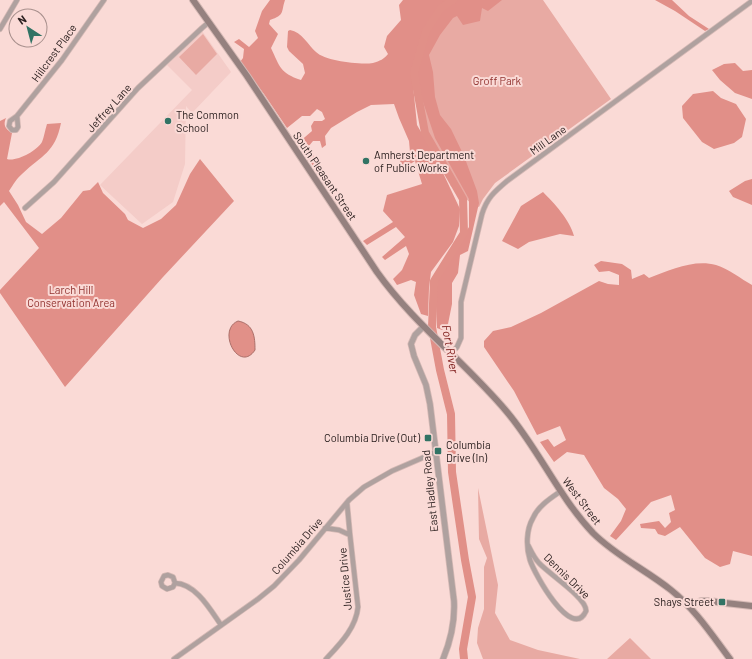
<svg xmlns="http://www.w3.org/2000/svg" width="752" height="659" font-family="Barlow,sans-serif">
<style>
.built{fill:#f4ccc8}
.green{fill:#e8aaa3}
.forest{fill:#e18f88}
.water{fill:#e19088;stroke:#ab6f69}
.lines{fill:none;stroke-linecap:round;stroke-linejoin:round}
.river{stroke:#e19088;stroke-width:8}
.minor-casing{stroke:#d5b9b5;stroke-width:6}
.tertiary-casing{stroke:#d5b9b5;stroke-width:7}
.secondary-casing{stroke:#d5b9b5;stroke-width:8}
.minor{stroke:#afa19f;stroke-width:4.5}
.tertiary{stroke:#afa19f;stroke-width:5.5}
.secondary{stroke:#95817f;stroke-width:6}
.poi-dot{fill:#317364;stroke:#fadad6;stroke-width:1.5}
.labels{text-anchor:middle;stroke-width:4;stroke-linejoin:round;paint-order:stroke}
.street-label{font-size:11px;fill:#2c2120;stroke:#fadad6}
.park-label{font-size:11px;fill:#91312e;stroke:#fadad6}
.poi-label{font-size:11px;fill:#2c2120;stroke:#fadad6;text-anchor:start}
.water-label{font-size:12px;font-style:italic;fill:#832422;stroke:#fadad6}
</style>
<rect width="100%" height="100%" fill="#fadad6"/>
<!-- built -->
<path class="built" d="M202,31L231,72L192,113L186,106L185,164L173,202L142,224L100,185L192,90L167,65Z"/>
<!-- green -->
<path class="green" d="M452,0H543L611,99L495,183L483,199L479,207L473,205L450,185L453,184L421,125L414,83V68Z
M203,34L217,54L196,75L179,57Z
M478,488L498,585L495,613L510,640L538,650L580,659H483L477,643L478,628L484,609V567L487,558L479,539Z
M630,638L651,659H607Z"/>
<!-- forest -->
<path class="forest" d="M270,0H285C281,12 285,15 270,20L269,24L278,34L271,48C280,67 280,73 301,80L305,73L303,64L289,51L287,47L288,31L290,30C302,32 308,45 316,52C325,61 360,65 373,63C380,61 384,59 388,54L384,47L387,36L401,20L399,5L403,0H502L488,11L482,8L480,21L463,25L457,16L453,18L440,35L429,55L433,72L435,97L440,115L451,129L464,156L477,191L479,203L468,251L460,255L458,273L452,283V304L448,324L442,330L437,328L435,281L469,227V199L435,138L422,99L416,73L412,75L417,125L435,156L460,209L459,226L453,242L431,272L429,288L428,316L421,314L414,295L416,282L411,280L397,285L393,279L402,270L409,254L406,246L385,260L382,257L405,237L396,227L367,245L363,241L393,222L383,211L387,195L422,184L415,161L404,168L400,161L410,152L409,141L399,118L394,104L371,105L357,112L331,128L325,136L326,145L322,148L320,141H313L308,147L337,192L332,195L298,143L312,131L311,126L314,121H322L325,119L322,112L317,109L310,116H302L287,128L264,94L240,62L243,58L244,49L234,42L239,39L249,47L258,38L255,31L262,11Z
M655,0H672L689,16L709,29L705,31L675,11Z
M735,63L743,71L752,70V99L735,93L720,80L712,70L724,64Z
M713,91L721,98L736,104L746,119L742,137L734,143L714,149L702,142L683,118L682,106L693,94Z
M6,118C3,125 5,129 12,133L7,159C16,162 37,151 42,142C44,137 45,130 47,124L61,123C55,153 42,155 22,174C17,178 13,185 9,191L18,205L26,222L42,234L61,218L83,191L90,190L98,182L103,193L125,214L128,220L143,228L161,219L176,205L190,174L200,159L234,201L163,277L65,387L0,293V290L39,248L4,202L0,206V121Z
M752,179V205L733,197L729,191L745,181Z
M543,192C554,203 570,220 574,236L560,234L529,242L518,249L502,241L521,206Z
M601,261L622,264L631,270L632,279L644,274L649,278C670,270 694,259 716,265C729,269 741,279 752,285V556L733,551L730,564L720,567L705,558L680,527L665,536L658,534L655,529L641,528L640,524L659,521L665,528L671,522L669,513L675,510L671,495L651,502L616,540L610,536L621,521L626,509L618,499L604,488L584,455L567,452L554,462L540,442L548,439L554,447L566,440L560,426L537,435L514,391L484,347V341L493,331L511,327L541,313L599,281L608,284L619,285V275L609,271L599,272L594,265Z"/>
<!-- water -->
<path class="water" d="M238,321C254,324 255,337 255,350C239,374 216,330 238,321Z"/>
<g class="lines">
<!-- river -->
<path class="river" d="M453,0L441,8L426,31L414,73L425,133L463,199L464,233L434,281L432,327L440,370L451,414L452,472L465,560L472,597L463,649L464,659"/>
<!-- minor casing -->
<g class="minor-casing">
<path id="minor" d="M0,29L17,0
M17,116L62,60L104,0
M17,116L18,127L16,130H12L9,126L10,121Z
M25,208L54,182L138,88L202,28L209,22
M451,354L457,347L461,338V302L482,214C487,198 494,192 507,181L752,1
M347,503L350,535
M325,528L339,530L350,535L358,607C356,628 340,644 326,659
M528,545C531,551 534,558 539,563C549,574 587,598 586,611C572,642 534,573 530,560C526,547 526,530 533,518C538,506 551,498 561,491
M175,583L173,587L167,589L162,586L161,582L164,576L168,575L173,577L175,583C196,584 210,609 221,625
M174,659L258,599L274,586L299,560L349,500L364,487L392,471L436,452"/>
</g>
<!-- tertiary casing -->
<g class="tertiary-casing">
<path id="tertiary" d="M423,327L415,335L411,344L414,356L426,385L430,404L454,601C455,621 451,640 443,659"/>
</g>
<!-- secondary casing -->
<g class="secondary-casing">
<path id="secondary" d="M193,0L247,76L377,272C414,324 466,363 507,412C539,450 559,497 593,533C616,556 646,570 671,590C695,609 712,635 730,659
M690,607L701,601H708L752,606"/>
</g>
<!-- minor -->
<use href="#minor" class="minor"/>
<!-- tertiary -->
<use href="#tertiary" class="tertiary"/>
<!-- secondary -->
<use href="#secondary" class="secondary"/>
</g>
<!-- markers -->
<g class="poi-dot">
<circle cx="168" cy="121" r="4"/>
<circle cx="366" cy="161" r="4"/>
<rect x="424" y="434" width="8" height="8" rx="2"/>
<rect x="434" y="447" width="8" height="8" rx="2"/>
<rect x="718" y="598" width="8" height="8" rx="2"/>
</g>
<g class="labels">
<!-- street labels -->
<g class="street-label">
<text transform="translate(54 53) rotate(-54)" y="4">Hillcrest Place</text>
<text transform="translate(109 108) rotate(-48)" y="4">Jeffrey Lane</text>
<text transform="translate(548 140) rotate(-36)" y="4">Mill Lane</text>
<text transform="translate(325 176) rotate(56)" y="4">South Pleasant Street</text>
<text transform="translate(430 491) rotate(-96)" y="4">East Hadley Road</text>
<text transform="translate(582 501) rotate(53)" y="4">West Street</text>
<text transform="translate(297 546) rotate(-49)" y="4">Columbia Drive</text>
<text transform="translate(567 576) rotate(44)" y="4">Dennis Drive</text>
<text transform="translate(345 579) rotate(-95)" y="4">Justice Drive</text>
</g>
<!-- park labels -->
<g class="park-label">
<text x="497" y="85">Groff Park</text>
<text x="71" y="294">Larch Hill<tspan x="71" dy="13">Conservation Area</tspan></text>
</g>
<!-- poi labels -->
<g class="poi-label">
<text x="176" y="119">The Common<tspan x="176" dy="13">School</tspan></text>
<text x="374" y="159">Amherst Department<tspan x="374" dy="13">of Public Works</tspan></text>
<text x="420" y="442" text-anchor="end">Columbia Drive (Out)</text>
<text x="446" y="449">Columbia<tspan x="446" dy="13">Drive (In)</tspan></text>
<text x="714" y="606" text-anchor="end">Shays Street</text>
</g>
<!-- water labels -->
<g class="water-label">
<text transform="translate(450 349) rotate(80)" y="4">Fort River</text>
</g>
</g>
<!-- north arrow -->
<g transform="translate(28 28) rotate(324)"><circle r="19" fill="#fadad6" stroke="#a8908d"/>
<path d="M0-3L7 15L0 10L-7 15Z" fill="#317364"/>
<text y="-6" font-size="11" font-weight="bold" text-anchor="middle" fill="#2c2120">N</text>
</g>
</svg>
